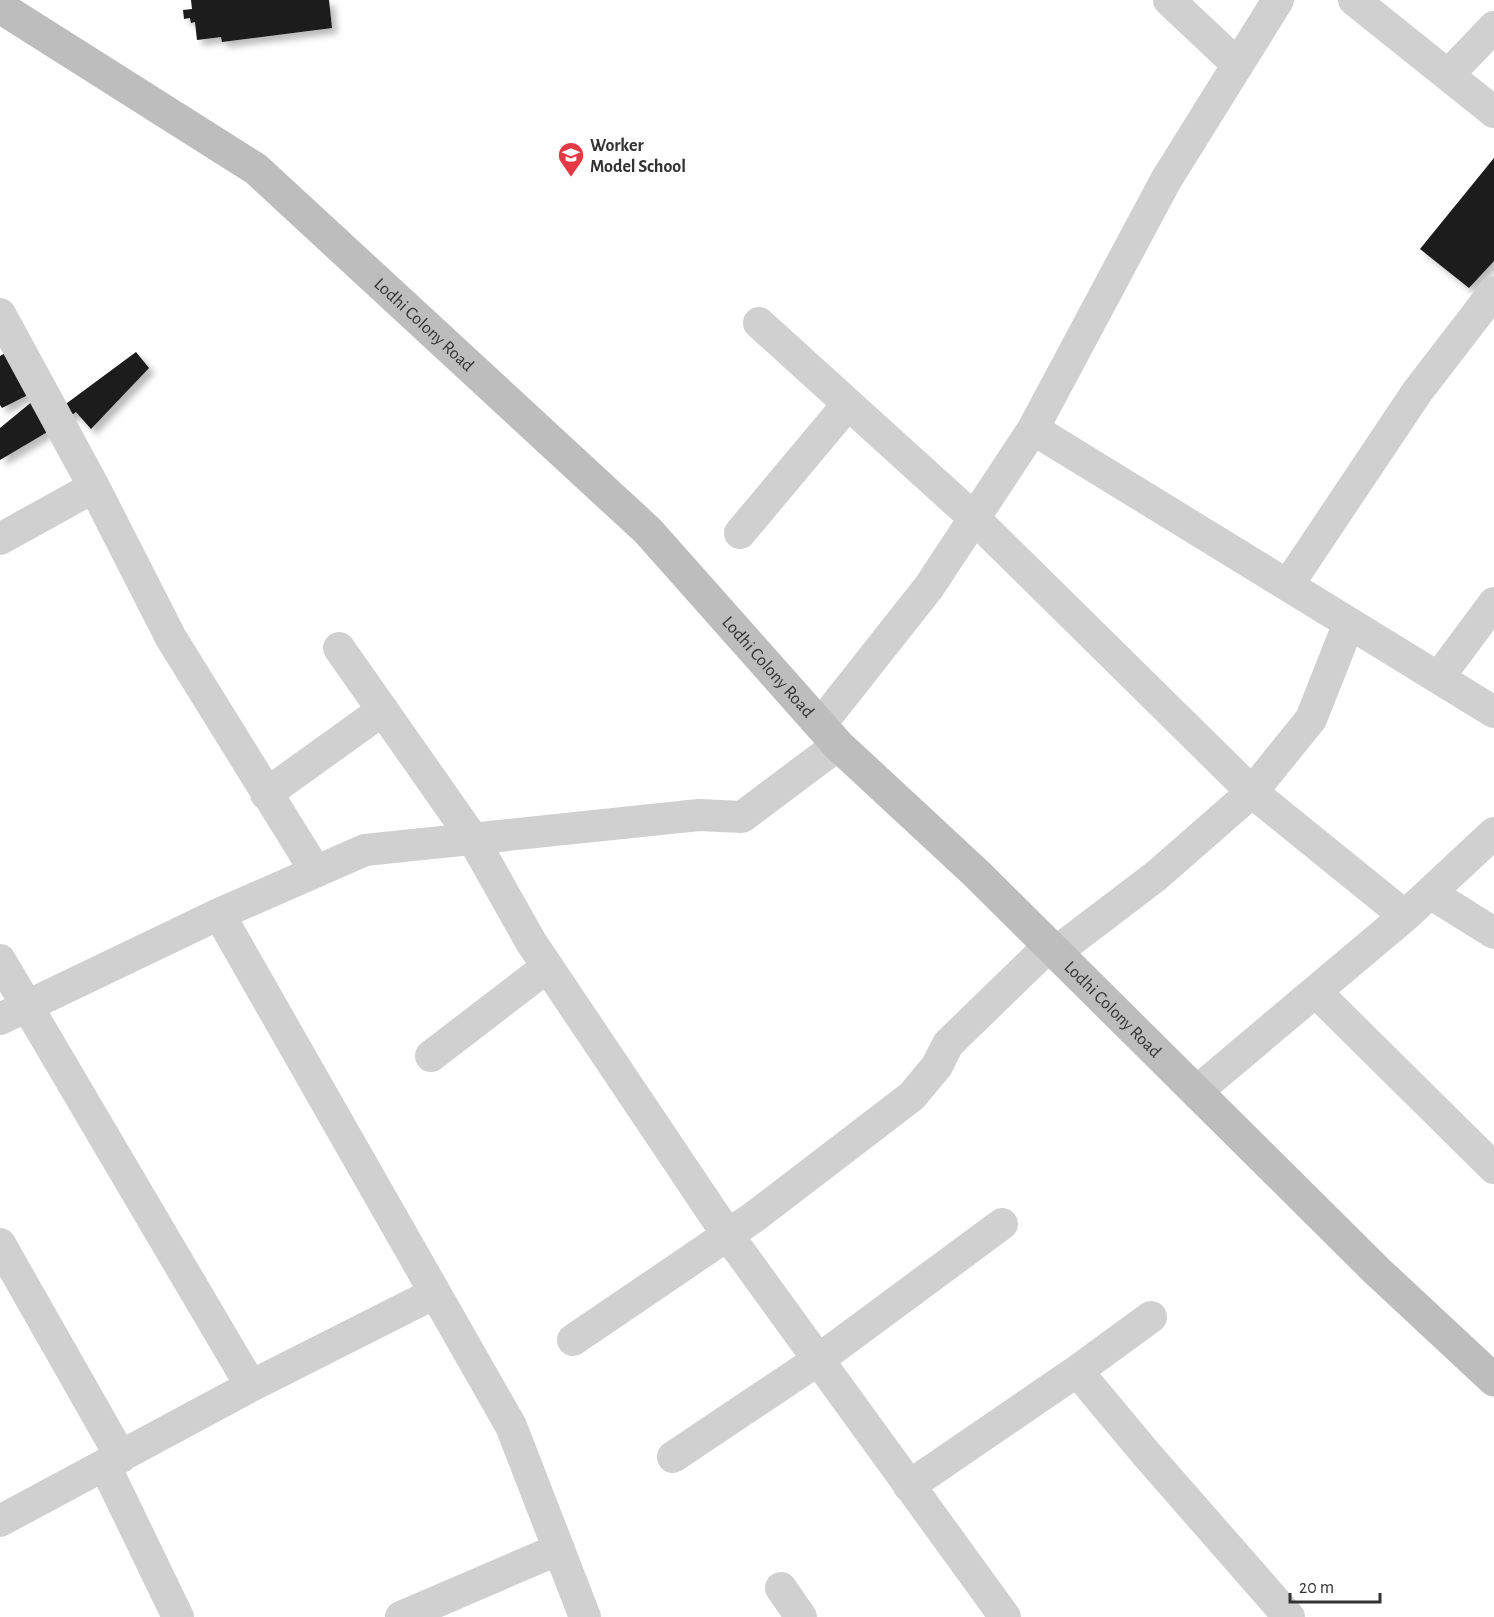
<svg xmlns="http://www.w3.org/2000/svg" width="1494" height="1617" font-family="'Alegreya Sans',sans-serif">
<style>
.building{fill:#1a1a1a;filter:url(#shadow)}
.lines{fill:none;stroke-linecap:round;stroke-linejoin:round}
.street{stroke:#d0d0d0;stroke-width:32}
.secondary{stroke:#bdbdbd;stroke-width:33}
.labels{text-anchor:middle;stroke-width:6;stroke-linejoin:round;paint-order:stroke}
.poi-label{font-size:18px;font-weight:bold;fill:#333;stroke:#fff;text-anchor:start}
.street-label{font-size:18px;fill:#333;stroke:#fff}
</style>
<defs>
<filter id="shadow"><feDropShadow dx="5.5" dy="5.5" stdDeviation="3" flood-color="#0004"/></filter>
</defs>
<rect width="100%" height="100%" fill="#fff"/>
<!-- building -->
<path class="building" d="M191,0H329L332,28L222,42L221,37L197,40L195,22L191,23L190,18L184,19L183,10L192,9Z
M1494,158V261L1469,288L1420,249Z
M9,351L30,394L2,408L0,405V356Z
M136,352L149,368L91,429L76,412L66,419L59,409Z
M34,400L49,431L0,460V428Z"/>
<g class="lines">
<!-- street -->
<path class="street" d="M1169,0L1238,65
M1354,0L1494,112
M1448,75L1494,27
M0,314L94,487L171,638L316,872
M759,323L974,518L1252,792L1405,916
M1033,429L1494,712
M740,533L848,404
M0,539L94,487
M1288,585L1417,392L1494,292
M339,648L473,839L531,942L727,1234L1005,1617
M1439,677L1494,603
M820,725L929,587L1033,429L1166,180L1278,0
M266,794L383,710
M1430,893L1494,933
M219,914L511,1426L585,1617
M1056,952L1156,876L1252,792L1311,719L1349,623
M0,960L251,1386
M1316,992L1494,1168
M0,1019L219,914L365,850L699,815L742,817L838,745
M431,1056L547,967
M1196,1092L1405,916L1494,833
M0,1244L121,1457
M573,1340L754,1217L912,1096L937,1066L948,1044L1049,946
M1077,1371L1148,1456L1289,1617
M673,1457L818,1360L1002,1224
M105,1466L178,1617
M909,1486L1077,1371L1151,1317
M0,1521L251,1386L435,1293
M781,1588L801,1617
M401,1617L559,1549"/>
<!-- secondary -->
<path class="secondary" id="s1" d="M0,7L256,169L648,531L838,745L977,874L1377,1271L1494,1380"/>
</g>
<!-- icons -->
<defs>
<g id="school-pin" transform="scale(1.35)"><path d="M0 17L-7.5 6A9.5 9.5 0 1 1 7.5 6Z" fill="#e63946" stroke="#fff"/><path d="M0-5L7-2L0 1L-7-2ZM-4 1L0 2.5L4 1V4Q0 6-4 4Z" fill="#fff"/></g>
</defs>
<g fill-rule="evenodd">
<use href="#school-pin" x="571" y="155"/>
</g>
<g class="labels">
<!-- poi labels -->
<g class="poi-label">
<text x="590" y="151">Worker<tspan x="590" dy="21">Model School</tspan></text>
</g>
<!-- street labels -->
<g class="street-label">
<text dy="6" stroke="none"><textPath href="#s1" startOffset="532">Lodhi Colony Road</textPath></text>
<text dy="6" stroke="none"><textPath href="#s1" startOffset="1018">Lodhi Colony Road</textPath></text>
<text dy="6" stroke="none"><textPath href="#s1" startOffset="1504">Lodhi Colony Road</textPath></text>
</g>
</g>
<!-- scale -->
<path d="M1290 1593v9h90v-9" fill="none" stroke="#333333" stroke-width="3"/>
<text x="1299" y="1593" font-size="18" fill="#333333" stroke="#ffffff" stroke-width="4.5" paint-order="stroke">20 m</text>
</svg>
